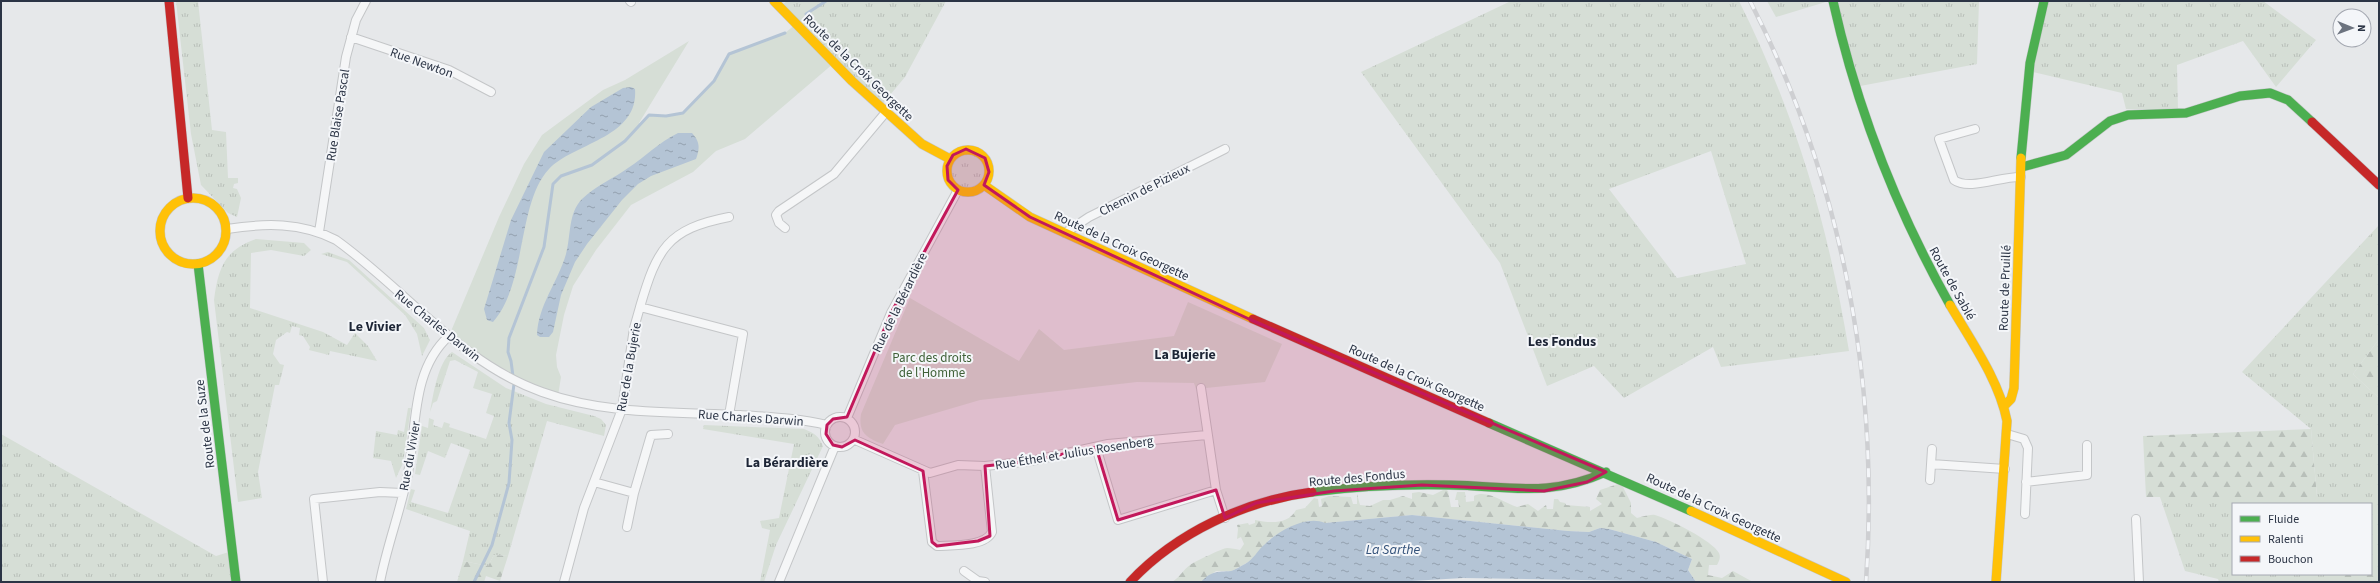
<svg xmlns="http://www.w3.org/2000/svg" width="2380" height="583" font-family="'Source Sans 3',sans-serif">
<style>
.grass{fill:url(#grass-tufts);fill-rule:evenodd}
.forest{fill:url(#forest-firs)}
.park{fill:#d6ded6}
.water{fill:url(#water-ripples)}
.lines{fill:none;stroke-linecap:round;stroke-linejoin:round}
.stream{stroke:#b4c4d5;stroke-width:3}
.street-casing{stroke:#c4c6c8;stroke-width:10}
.fast-casing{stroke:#c4c6c8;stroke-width:10}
.slow-casing{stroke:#c4c6c8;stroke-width:10}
.jam-casing{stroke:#c4c6c8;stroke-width:10}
.street{stroke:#f5f6f7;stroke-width:8}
.fast{stroke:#4caf50;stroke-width:9}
.slow{stroke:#ffc107;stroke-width:9}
.jam{stroke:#c62828;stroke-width:9}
.rail-casing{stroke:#cecfd2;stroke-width:4.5}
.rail{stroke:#f4f6f9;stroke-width:3;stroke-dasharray:9;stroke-linecap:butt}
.marked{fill:#c2185b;fill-opacity:0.2;stroke:#c2185b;stroke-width:3;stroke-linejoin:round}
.labels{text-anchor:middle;stroke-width:4;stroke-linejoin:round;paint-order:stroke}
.street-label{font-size:13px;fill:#2b3445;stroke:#f4f6f9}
.park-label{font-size:13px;fill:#3f6138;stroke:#f4f6f9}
.neighbourhood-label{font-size:14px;font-weight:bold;fill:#1d2536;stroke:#f4f6f9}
.water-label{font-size:14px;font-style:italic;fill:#34527a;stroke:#f4f6f9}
</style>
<defs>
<pattern id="grass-tufts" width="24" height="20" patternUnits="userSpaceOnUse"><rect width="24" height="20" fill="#d6ded6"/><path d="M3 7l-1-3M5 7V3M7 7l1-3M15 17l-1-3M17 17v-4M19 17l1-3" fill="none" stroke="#b8bfb9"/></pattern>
<pattern id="forest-firs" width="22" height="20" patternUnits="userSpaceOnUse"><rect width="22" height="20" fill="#d6ded6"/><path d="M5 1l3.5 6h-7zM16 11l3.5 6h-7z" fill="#b8bfb9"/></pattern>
<pattern id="water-ripples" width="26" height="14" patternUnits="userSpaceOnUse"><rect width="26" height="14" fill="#b4c4d5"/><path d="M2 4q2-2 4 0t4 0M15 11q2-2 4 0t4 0" fill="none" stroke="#93a0af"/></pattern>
</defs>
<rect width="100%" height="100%" fill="#e6e8ea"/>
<!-- grass -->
<path class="grass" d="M176,1H198L212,130L226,132L228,178H238V183L234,184L233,188L237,189L241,198L237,217L228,213L201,185L191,134Z
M787,1H946L905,77L880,107L780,7Z
M1511,1H1739C1796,115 1828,225 1849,351L1721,367L1713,347L1624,398L1594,366L1547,386L1500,263L1361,72ZM1711,151L1746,264L1677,278L1609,189Z
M1767,1H1979L1977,64L1855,87L1829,1L1776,17Z
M2044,1H2263L2316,40L2276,87L2243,41L2177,65L2178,110L2126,109L2122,93L2029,71Z
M951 171a17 17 0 1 1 34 0a17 17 0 1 1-34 0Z
M2379,225V339L2353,374L2379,398V582H2219L2218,579L2185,571L2160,497L2317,496L2311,429L2242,372ZM2233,504H2371V574H2233Z
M256,239L304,243L311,250L304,256L271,250L251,253L250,308L323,332L347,345L355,333L368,346L377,361L330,351L329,355L309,350L310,347L303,336L299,335L300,328L292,326L290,333L287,332L276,340L273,354L280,364L284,365L279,385H275L258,472L262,498L238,502L214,300C218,269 224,250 256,239Z
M328,252L349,260L424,328L430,340L422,356L417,334L405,315L347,262L321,254Z
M452,352L506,388L546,404L594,416L601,419L606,425L604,436L547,421L508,556L494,555L488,566L463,561L470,531L406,509L411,489L415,490L411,502L448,513L470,450L451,443L445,458L428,451L420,475L415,474L422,426L428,428L429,418L434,420L433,425L442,428L444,422L450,424L449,427L486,439L494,416L486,413L492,394L473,388L478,372L455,360L450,361L437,401L433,403L430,412C433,396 438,361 452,352Z
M408,408H411L403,463L396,478L391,461L373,458L376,431L397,435L398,430L404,432Z
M704,425L804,429C814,433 819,436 823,446L776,545L764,582H760L770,530L762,528L760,521L779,518L794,444L703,429Z
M1,434L216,556L232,551L236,582H1Z"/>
<!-- forest -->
<path class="forest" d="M2379,339V398L2353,374Z
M2311,429L2317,497H2146L2143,436Z
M1621,483L1631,503V513L1637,518C1642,517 1650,514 1655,515C1669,519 1713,541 1719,553C1721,558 1719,561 1717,565H1709L1708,575L1722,578L1733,571L1753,582H1696L1688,570L1692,559L1656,542L1609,529L1600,528L1589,532L1568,531L1412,515L1325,523L1309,521L1289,529L1270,539L1252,560L1232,571H1216L1201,582H1172C1180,577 1183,570 1190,565C1194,562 1223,548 1227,548C1231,548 1236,549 1240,550L1244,544L1241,537L1237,539L1238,529L1237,525L1248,523L1249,525L1255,523V520C1269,523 1288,525 1296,510L1305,508L1314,498L1318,499L1319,507L1322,506L1321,499L1329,496L1351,497L1353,504H1357V494L1360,505L1370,506L1383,500H1390L1403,496L1412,499V493L1419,492L1433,495L1445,489L1448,491L1451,507H1459L1458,500H1455L1457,492H1465L1466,502L1474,501V496C1487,489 1504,503 1517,507L1528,504L1538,511L1546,505L1547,509H1553L1554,499H1558L1560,502L1565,503L1566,505L1590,507V511L1602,504L1596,499L1600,490Z
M494,555L508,556L500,581L486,576L484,582H457L463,561L488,566Z
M2379,558V582H2339L2336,574H2371V560Z"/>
<!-- park -->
<path class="park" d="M796,24L834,63L745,139L716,151L693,172L631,205L596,250L573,286L564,315L556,355L557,367L561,377L558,396L522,384L449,336L499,217L524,164L542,135L603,90L625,80L689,41L639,123L641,124L649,115L666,116L683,113L714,81L729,54L785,33Z
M910,298L1019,361L1039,329L1064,350L1174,336L1188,302L1282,344L1265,382L1196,389L1194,383L1137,382L980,400L895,425L883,444C867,438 858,433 861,414Z"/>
<!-- water -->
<path class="water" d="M631,87L635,89C639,138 573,143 549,169C517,203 527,284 493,322L487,320L484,309L511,220L544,152L591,107L623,88Z
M678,133H692C700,142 700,148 696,159L651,176L638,184L622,200L587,244L575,262L561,295L553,332L549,337H540L537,335C538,305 558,282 566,254C571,236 568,213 582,199C594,187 614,178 628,168C645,157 659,142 678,133Z
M1412,515L1568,531L1589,532L1600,528L1609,529L1656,542L1692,559L1688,570L1696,582L1463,578L1394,582H1201C1211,571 1217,572 1231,571C1235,570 1241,566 1245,564C1254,559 1257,551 1264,545C1278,531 1306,515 1325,523Z"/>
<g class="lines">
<!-- stream -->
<path class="stream" d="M806,14L826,1
M474,582L492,545L509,483L512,440L509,423L514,384L511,361L508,352L509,338L544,247L553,184L561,176L592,165L625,141L649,115L666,116L683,113L714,81L729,54L785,33"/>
<!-- street casing -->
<g class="street-casing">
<path id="street" d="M630,1L631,2
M351,37L449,70L491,92
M1975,129L1939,139L1954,180C1969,191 2001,176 2021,177
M785,228L779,223L776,215L779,211L834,174L886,112
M227,229C265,223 301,222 336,240C406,290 460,363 542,392C605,415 675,412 740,415C769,417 798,418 827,425
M319,232L346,57L356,20L366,1
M1065,233L1089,217L1225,149
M640,307C657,249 667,229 729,217
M1201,388L1216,490L1225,518
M825 432a15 15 0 1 1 30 0a15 15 0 1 1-30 0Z
M847,418L891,313L958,190
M2007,434L2024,439L2028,448L2025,514
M853,439L930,473L958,465L985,466L1031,461L1108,444L1207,435
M1096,447L1118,520L1216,490
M1931,464L2005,469
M923,471L932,542L937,546C952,545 985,547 992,532L985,466
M1930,480L1932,449
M594,482L634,493L651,435L668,434
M2026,482L2087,475V445
M2136,519L2139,582
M627,527L634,493
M964,571L978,581L985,582
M323,582L314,499L380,492L402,493
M380,582C387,545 401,510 408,473C417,427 411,370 449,336
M564,582L584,508L622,409L634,328L640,307L743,334L729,415
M779,582L835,446"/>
</g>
<!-- fast casing -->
<g class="fast-casing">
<path id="fast" d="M1833,1C1857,109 1896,209 1950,305
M2021,158L2030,63L2044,1
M2022,167L2066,155L2110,121L2128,115L2186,113L2240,96L2270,93L2288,100L2312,122
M198,264L236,582
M1489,423L1691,511
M1312,492C1358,486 1404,484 1450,485C1510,486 1548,498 1606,472"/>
</g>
<!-- slow casing -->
<g class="slow-casing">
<path id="slow" d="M774,1L852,81L922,144L950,159
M947 171a21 21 0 1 1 42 0a21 21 0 1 1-42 0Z
M984,185L1030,217L1253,319
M160 231a33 33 0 1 1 66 0a33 33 0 1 1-66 0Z
M1950,305C1971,341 1999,380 2007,421L1996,582
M2004,406L2011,399L2014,388L2021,158
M1691,511L1846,582"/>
</g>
<!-- jam casing -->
<g class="jam-casing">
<path id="jam" d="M169,1L188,198
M2312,122L2379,185
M1253,319L1489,423
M1130,582C1177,532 1245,501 1312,492"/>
</g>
<!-- street -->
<use href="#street" class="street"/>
<!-- fast -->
<use href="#fast" class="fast"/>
<!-- slow -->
<use href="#slow" class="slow"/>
<!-- jam -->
<use href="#jam" class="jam"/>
<!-- rail casing -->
<g class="rail-casing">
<path id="rail" d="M1750,1C1842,180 1880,382 1866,582"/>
</g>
<!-- rail -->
<use href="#rail" class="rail"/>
</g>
<!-- marked area -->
<path class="marked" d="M966,149L985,158L989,172L984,185L1030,217L1249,319L1606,472L1587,482L1544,491L1422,485L1334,491L1256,503L1225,518L1216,490L1118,520L1096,447L1031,461L985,466L990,536L978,541L937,546L932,542L923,471L855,440L842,447L833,445L826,434L827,425L833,419L847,417L891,313L958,190L948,180L947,166L953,155Z"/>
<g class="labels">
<!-- street labels -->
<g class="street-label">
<text transform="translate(422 62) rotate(20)" y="5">Rue Newton</text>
<text transform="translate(859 67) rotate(44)" y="5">Route de la Croix Georgette</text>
<text transform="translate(337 115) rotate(-81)" y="5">Rue Blaise Pascal</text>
<text transform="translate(1144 189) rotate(-27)" y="5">Chemin de Pizieux</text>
<text transform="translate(1122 245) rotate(25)" y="5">Route de la Croix Georgette</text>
<text transform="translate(1953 283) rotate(61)" y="5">Route de Sablé</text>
<text transform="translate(2004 288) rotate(-88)" y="5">Route de Pruillé</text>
<text transform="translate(899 302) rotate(-64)" y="5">Rue de la Bérardière</text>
<text transform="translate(438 325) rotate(39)" y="5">Rue Charles Darwin</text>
<text transform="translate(628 367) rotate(-80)" y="5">Rue de la Bujerie</text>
<text transform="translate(1417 377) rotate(24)" y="5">Route de la Croix Georgette</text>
<text transform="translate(751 417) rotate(4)" y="5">Rue Charles Darwin</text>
<text transform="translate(204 424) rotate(-97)" y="5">Route de la Suze</text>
<text transform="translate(1074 452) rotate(-9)" y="5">Rue Éthel et Julius Rosenberg</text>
<text transform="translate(409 456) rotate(-80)" y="5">Rue du Vivier</text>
<text transform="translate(1357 477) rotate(-5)" y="5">Route des Fondus</text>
<text transform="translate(1714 507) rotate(25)" y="5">Route de la Croix Georgette</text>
</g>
<!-- park labels -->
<g class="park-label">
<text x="932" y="362">Parc des droits<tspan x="932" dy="15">de l'Homme</tspan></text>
</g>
<!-- neighbourhood labels -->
<g class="neighbourhood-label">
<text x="375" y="331">Le Vivier</text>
<text x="1562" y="346">Les Fondus</text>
<text x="1185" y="359">La Bujerie</text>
<text x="787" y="467">La Bérardière</text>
</g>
<!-- water labels -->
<g class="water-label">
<text x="1393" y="554">La Sarthe</text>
</g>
</g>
<!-- border -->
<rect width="2380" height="583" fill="none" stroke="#2b3445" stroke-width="4"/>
<!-- legend -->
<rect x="2232" y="503" width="140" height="72" fill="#f4f6f9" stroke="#a4a8b1"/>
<rect x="2240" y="516" width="20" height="6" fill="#4caf50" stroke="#a4a8b1"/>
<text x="2268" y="523" font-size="12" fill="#2b3445">Fluide</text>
<rect x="2240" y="536" width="20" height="6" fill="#ffc107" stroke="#a4a8b1"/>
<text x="2268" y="543" font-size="12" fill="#2b3445">Ralenti</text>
<rect x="2240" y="556" width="20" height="6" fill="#c62828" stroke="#a4a8b1"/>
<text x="2268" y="563" font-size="12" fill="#2b3445">Bouchon</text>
<!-- north arrow -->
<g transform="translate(2352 28) rotate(91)"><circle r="19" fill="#f4f6f9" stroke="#a4a8b1"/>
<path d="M0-3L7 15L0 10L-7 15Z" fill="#6c737f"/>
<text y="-6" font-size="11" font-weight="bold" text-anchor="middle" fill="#2b3445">N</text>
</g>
</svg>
